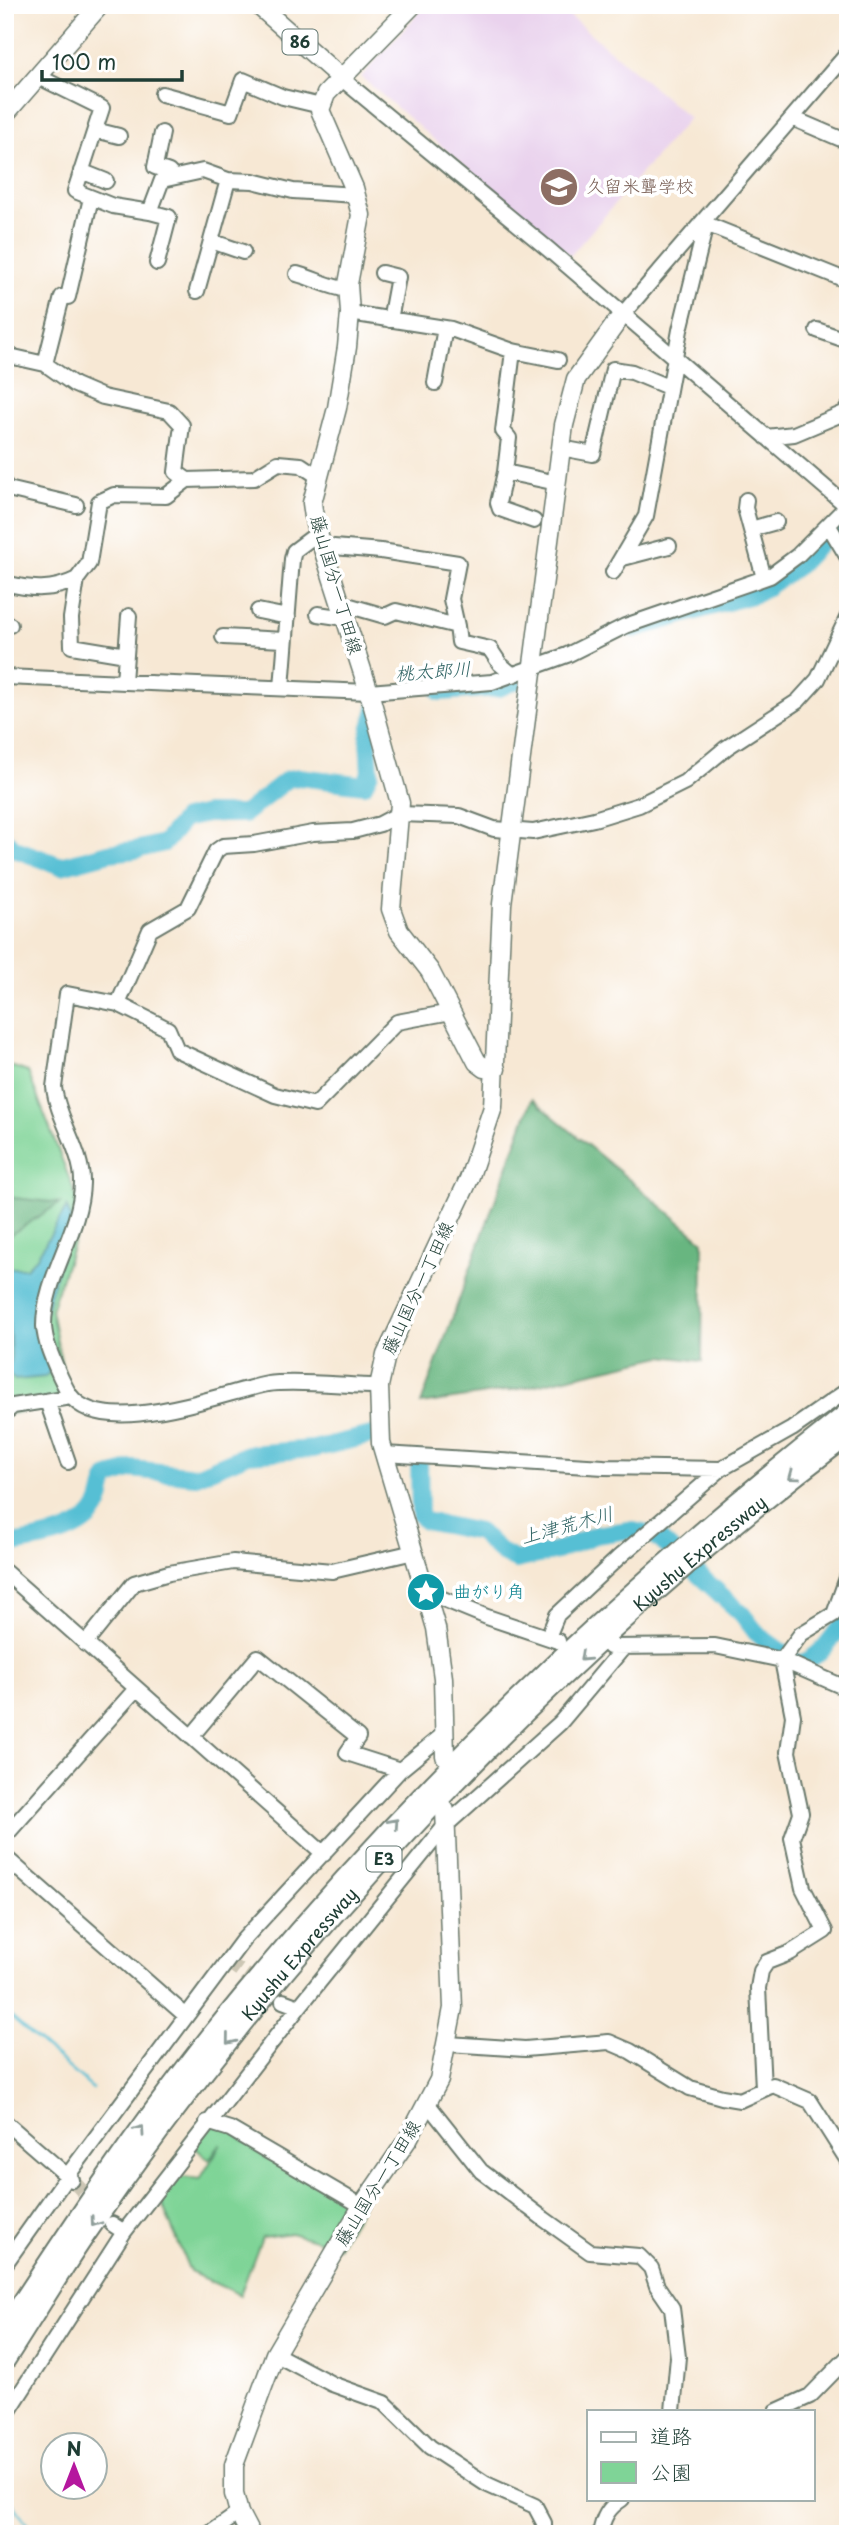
<svg xmlns="http://www.w3.org/2000/svg" width="853" height="2539" font-family="'Playpen Sans','Klee One',sans-serif">
<style>
.built{fill:#e9d2ed}
.green{fill:#7fd497;stroke:#4f8866;stroke-width:2}
.forest{fill:#67b680;stroke:#437a5a;stroke-width:2}
.water{fill:#57bfd4;stroke:#3b7e84;stroke-width:2}
.lines{fill:none;stroke-linecap:round;stroke-linejoin:round}
.stream{stroke:#57bfd4;stroke-width:2.5}
.river{stroke:#57bfd4;stroke-width:18}
.minor-tunnel{stroke:#ccc6b4;stroke-width:14;stroke-dasharray:14 7;stroke-linecap:butt}
.minor-casing{stroke:#6b796c;stroke-width:18}
.major-casing{stroke:#6b796c;stroke-width:21}
.highway-casing{stroke:#6b796c;stroke-width:23}
.minor{stroke:#fff;stroke-width:14}
.major{stroke:#fff;stroke-width:18}
.highway{stroke:#fff;stroke-width:19}
.oneway{stroke:#8f9e9a}
.labels{text-anchor:middle;stroke-width:7;stroke-linejoin:round;paint-order:stroke}
.shield{fill:#fff;stroke:#627771;stroke-width:2}
.shield-label{font-size:16px;font-weight:bold;fill:#1f3d34}
.education-label{font-size:18px;fill:#785e54;stroke:#fff;text-anchor:start}
.street-label{font-size:18px;fill:#1f3d34;stroke:#fff}
.culture-label{font-size:18px;fill:#0d838f;stroke:#fff;text-anchor:start}
.water-label{font-size:19px;font-style:italic;fill:#306464;stroke:#fff}
</style>
<rect width="100%" height="100%" fill="#fff"/>
<filter id="ink" filterUnits="userSpaceOnUse"><feTurbulence type="fractalNoise" baseFrequency=".0143" numOctaves="2"/><feDisplacementMap in="SourceGraphic" scale="14" xChannelSelector="R" yChannelSelector="G"/><feConvolveMatrix kernelMatrix="1 2 1 2 8 2 1 2 1" color-interpolation-filters="sRGB"/></filter>
<filter id="wash" filterUnits="userSpaceOnUse"><feTurbulence type="fractalNoise" baseFrequency=".00686" numOctaves="4" result="noise"/><feDisplacementMap in="SourceGraphic" scale="28" xChannelSelector="R" yChannelSelector="G"/><feGaussianBlur stdDeviation="1.57" result="paint"/><feColorMatrix in="noise" values="0 0 0 0 0 0 0 0 0 0 0 0 0 0 0 0 0 1.4 0 .05"/><feComposite in="paint" operator="in"/></filter>
<g filter="url(#wash)">
<rect width="100%" height="100%" fill="#f7e8d4"/>
<!-- built -->
<path class="built" d="M426,5H557L689,118L570,256L361,77Z"/>
<!-- green -->
<path class="green" d="M5,1064L28,1072L83,1214L51,1310L69,1402L5,1415Z
M207,2122L230,2129L267,2159L306,2170L362,2206L338,2247L291,2233L262,2237L240,2295L190,2272L159,2196L174,2176L200,2179L221,2144L209,2159L195,2148Z"/>
<!-- forest -->
<path class="forest" d="M532,1099L703,1241L702,1361L662,1356L518,1389L421,1404Z
M5,1197L60,1203L5,1238Z"/>
<!-- water -->
<path class="water" d="M67,1207L71,1221L41,1328L50,1371L45,1377L15,1380L8,1373L11,1355L5,1268H26L37,1257Z"/>
<g class="lines">
<!-- stream -->
<path class="stream" d="M5,2012L93,2089
M5,2492L34,2534"/>
<!-- river -->
<path class="river" d="M634,629L758,593L799,565L828,534L848,529
M440,692L499,688L531,674
M5,840L15,849L61,866L109,853L135,850L164,843L184,819L206,814H244L288,779L299,777L364,785L370,773L368,738L377,705
M419,1460L420,1515L425,1521L479,1532L502,1553L516,1560L557,1551L595,1535L629,1530L656,1536L742,1614L758,1635L798,1664C820,1660 835,1633 848,1616
M5,1546C36,1538 84,1537 99,1505C103,1496 103,1486 107,1478L132,1469L196,1476L248,1454L313,1449L376,1434"/>
</g>
</g>
<g filter="url(#ink)">
<g class="lines">
<!-- minor-tunnel -->
<path class="minor-tunnel" d="M228,1962L283,2001
M73,2181L97,2207"/>
<!-- minor casing -->
<g class="minor-casing">
<path id="minor" d="M39,77L102,108L75,191L113,206L150,212L162,180L203,171L228,180L253,181L293,191L356,195
M341,78L548,249L848,507
M162,94L231,113L243,80L283,97L321,106
M792,118L848,142
M95,130L119,136
M162,133L155,167L169,172L173,177
M81,171L106,181
M150,212L169,217L157,263
M704,220L706,224L848,281
M211,241L243,252
M382,273L398,277L390,320
M297,274C315,279 329,287 348,290
M197,291L228,180
M350,313L451,329L513,351L558,360
M622,315L848,53
M817,330L848,341
M5,355L45,364L75,385L103,397L169,411L182,425L176,472L187,480L254,478L278,463L301,465L319,477
M45,364L62,297H68L91,198
M435,383L445,328
M766,437L794,434L844,413L848,408
M561,448L593,454L613,369L632,372L668,387
M505,472L509,438L503,431L513,351
M5,485L8,489L76,505
M746,500L745,508L764,578
M534,521L500,509L498,503L505,472L557,483
M829,526L848,558
M751,529L776,522
M322,546L381,551L458,563L451,599L457,626L396,611L385,616L340,603
M623,558L669,546
M613,572L646,516L680,330L706,224
M5,583C31,590 53,591 77,579
M258,611L288,617
M318,614L345,618
M5,625H10
M457,626L459,642L490,649L500,664L513,675
M223,637L284,640
M126,655L129,616
M5,677L369,692L492,682L567,655L625,626L770,576L797,556L848,505
M124,681L126,655L72,646L71,618L77,579L89,563L99,502L114,495L166,496L187,480
M282,688L292,559L294,551L318,533
M118,1004L67,994L54,1087C57,1118 83,1152 82,1183C81,1232 44,1276 44,1326C45,1343 53,1360 60,1376C63,1382 66,1389 70,1395C103,1441 224,1392 268,1384C296,1380 348,1386 379,1386
M451,1012L397,1022L315,1105L275,1095L177,1050L168,1029L118,1004L150,930L188,908L216,851L223,846L254,844L313,833L353,831L380,824L399,814L459,816L494,829L533,832L594,819L639,805L685,782L726,748L798,701L818,679L848,616
M47,1401L68,1462
M5,1413L13,1406L71,1397
M384,1454L604,1467L721,1469
M5,1572L324,1854
M426,1592L487,1617L558,1641
M548,1637L557,1615L618,1558L721,1469L792,1429L848,1390
M85,1644L134,1583L169,1573L233,1562L332,1571L414,1552
M610,1647L715,1646L782,1660L848,1689
M191,1737L258,1657L358,1737L347,1753L400,1770
M5,1836L135,1690
M5,1857L185,2015
M283,2001L299,2007
M448,2044L525,2049L609,2042L630,2051L690,2088L722,2097L740,2100L773,2085L810,2101L848,2161
M763,2088L758,1988L761,1971L767,1962L790,1953L825,1931L803,1888L792,1838L801,1813L788,1752L793,1716L782,1660L801,1634L834,1614L848,1575
M427,2103L481,2171L544,2219L590,2252L639,2256L651,2268L657,2286L672,2308L678,2357L673,2411
M5,2122L72,2180
M207,2122L230,2129L362,2206
M112,2224L124,2232
M5,2264L68,2175L243,1940L400,1770L445,1733
M275,2354L332,2384L385,2403L430,2447L486,2484L535,2506L544,2523V2534
M777,2411L810,2396L848,2357
M5,2417L124,2232L299,2007L445,1826L560,1723L624,1647
M209,2534L239,2513
M600,2534C603,2517 608,2508 622,2499"/>
</g>
<!-- major casing -->
<g class="major-casing">
<path id="major" d="M258,5L341,78
M413,5L326,94L320,110L354,188L361,215L348,284L350,313L347,347L337,408L312,503L315,524L369,692L400,803L391,909L399,931L430,971L477,1062L485,1068L496,1069
M5,114L100,5
M445,1756L443,1678L436,1628L381,1443L379,1386L386,1355L469,1179L493,1107L502,904L564,425L576,379L622,315
M250,2534L239,2513L234,2494V2465L275,2354L362,2206L408,2139L439,2080L453,2008L445,1810"/>
</g>
<!-- highway casing -->
<g class="highway-casing">
<g id="highway">
<path d="M5,2329C70,2229 137,2129 211,2036C399,1802 612,1597 848,1413"/>
<path id="s1" d="M5,2360C31,2320 56,2278 83,2238C292,1932 552,1658 848,1435"/>
</g>
</g>
<!-- minor -->
<use href="#minor" class="minor"/>
<!-- major -->
<use href="#major" class="major"/>
<!-- highway -->
<use href="#highway" class="highway"/>
</g>
<!-- one-way arrows -->
<defs><path id="oneway-chevron" d="M-2-3.5L2.5 0L-2 3.5" fill="none" stroke-width="1.6" stroke-linecap="round" stroke-linejoin="round" transform="scale(1.75)"/></defs>
<g class="oneway">
<use href="#oneway-chevron" transform="translate(793 1476) rotate(143)"/>
<use href="#oneway-chevron" transform="translate(584 1657) rotate(137)"/>
<use href="#oneway-chevron" transform="translate(394 1823) rotate(-48)"/>
<use href="#oneway-chevron" transform="translate(230 2040) rotate(129)"/>
<use href="#oneway-chevron" transform="translate(140 2130) rotate(-55)"/>
<use href="#oneway-chevron" transform="translate(95 2222) rotate(126)"/>
</g>
</g>
<!-- icons -->
<defs>
<g id="school-disc" transform="scale(2.0125)"><circle r="9.5" fill="#8d6e63" stroke="#fff"/><path d="M0-5L7-2L0 1L-7-2ZM-4 1L0 2.5L4 1V4Q0 6-4 4Z" fill="#fff"/></g>
<g id="sight-disc" transform="scale(2.0125)"><circle r="9.5" fill="#0f9aa8" stroke="#fff"/><path d="M0-6L1.8-2.2L6-1.7L2.9 1.2L3.7 5.4L0 3.3L-3.7 5.4L-2.9 1.2L-6-1.7L-1.8-2.2Z" fill="#fff"/></g>
</defs>
<g fill-rule="evenodd">
<use href="#school-disc" x="559" y="187"/>
<use href="#sight-disc" x="426" y="1592"/>
</g>
<g class="labels">
<!-- shield labels -->
<g class="shield">
<rect x="282.5" y="29.5" width="35" height="25" rx="5"/>
<rect x="366.5" y="1846.5" width="35" height="25" rx="5"/>
</g>
<g class="shield-label">
<text x="300" y="48">86</text>
<text x="384" y="1865">E3</text>
</g>
<!-- education labels -->
<g class="education-label">
<text x="586" y="193">久留米聾学校</text>
</g>
<!-- street labels -->
<g class="street-label">
<text transform="translate(336 585) rotate(74)" y="6">藤山国分一丁田線</text>
<text transform="translate(418 1288) rotate(-65)" y="6">藤山国分一丁田線</text>
<text dy="6" stroke="none"><textPath href="#s1" startOffset="1069">Kyushu Expressway</textPath></text>
<text dy="6" stroke="none"><textPath href="#s1" startOffset="502">Kyushu Expressway</textPath></text>
<text transform="translate(378 2183) rotate(-58)" y="6">藤山国分一丁田線</text>
</g>
<!-- culture labels -->
<g class="culture-label">
<text x="453" y="1598">曲がり角</text>
</g>
<!-- water labels -->
<g class="water-label">
<text transform="translate(433 671) rotate(-4)" y="7">桃太郎川</text>
<text transform="translate(567 1525) rotate(-15)" y="7">上津荒木川</text>
</g>
</g>
<!-- margin -->
<rect width="853" height="2539" fill="none" stroke="#fff" stroke-width="28"/>
<!-- legend -->
<rect x="587" y="2410" width="228" height="91" fill="#ffffff" stroke="#a5b1ae" stroke-width="2"/>
<rect x="601" y="2432" width="35" height="10" fill="#ffffff" stroke="#a5b1ae" stroke-width="2"/>
<text x="650" y="2444" font-size="21" fill="#1f3d34">道路</text>
<rect x="601" y="2462" width="35" height="21" fill="#7fd497" stroke="#a5b1ae" stroke-width="2"/>
<text x="650" y="2480" font-size="21" fill="#1f3d34">公園</text>
<!-- north arrow -->
<g transform="translate(74 2466)"><circle r="33" fill="#ffffff" stroke="#a5b1ae" stroke-width="2"/>
<path d="M0-5L12 26L0 18L-12 26Z" fill="#b5179e"/>
<text y="-10" font-size="19" font-weight="bold" text-anchor="middle" fill="#1f3d34">N</text>
</g>
<!-- scale -->
<path d="M42 70v10h140v-10" fill="none" stroke="#1f3d34" stroke-width="3.5"/>
<text x="52" y="70" font-size="21" fill="#1f3d34" stroke="#ffffff" stroke-width="5" paint-order="stroke">100 m</text>
</svg>
